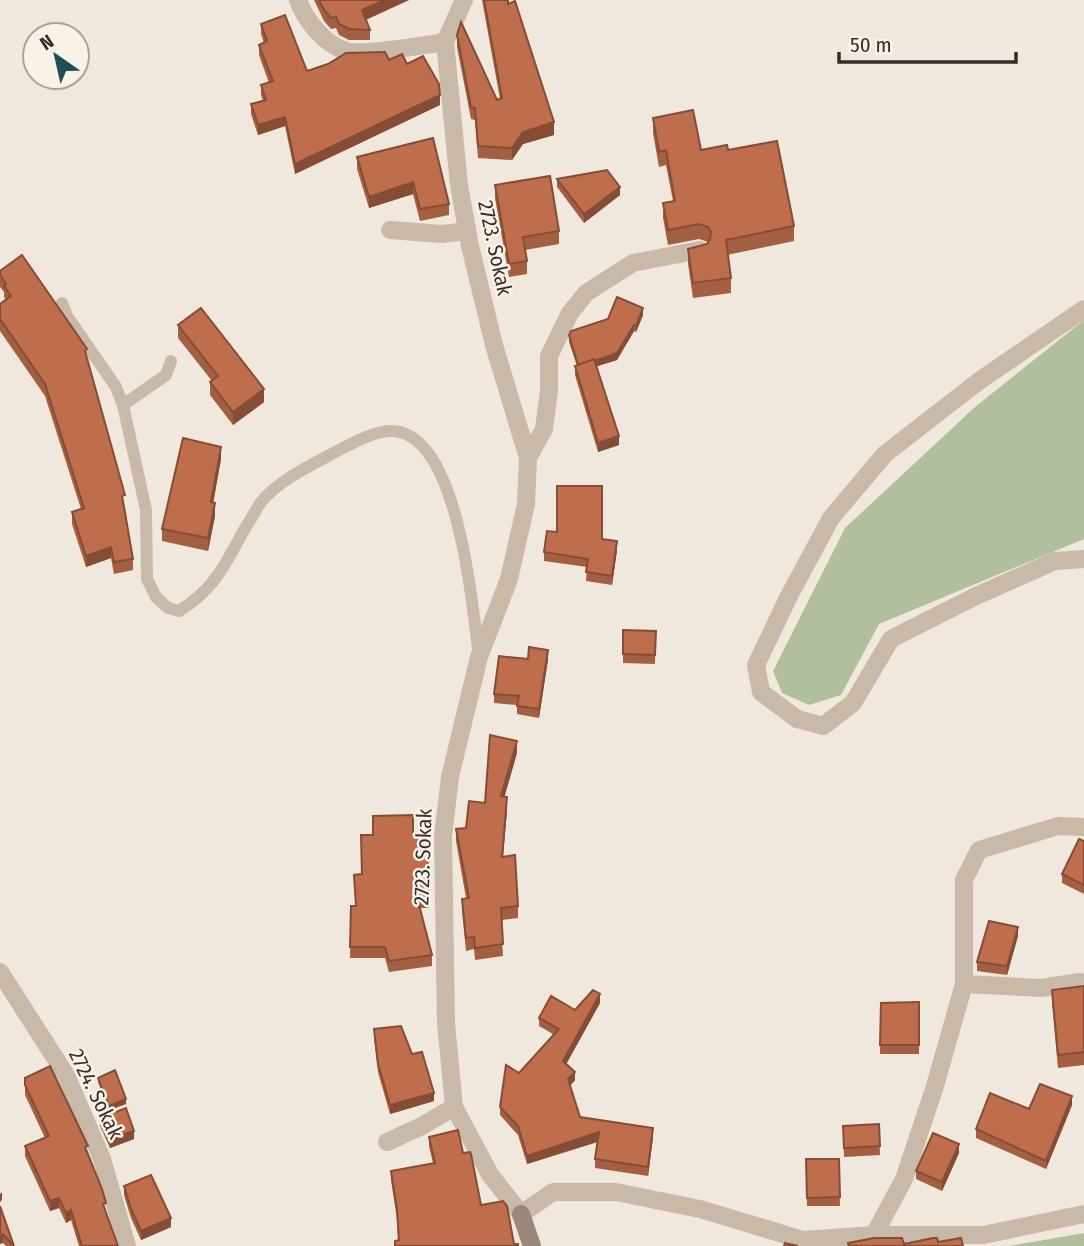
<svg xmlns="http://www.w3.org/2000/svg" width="1084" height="1246" font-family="'Fira Sans Condensed',sans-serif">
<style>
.green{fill:#b2bf9d}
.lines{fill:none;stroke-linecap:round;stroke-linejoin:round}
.lane{stroke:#c8b9a9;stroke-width:12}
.street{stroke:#c8b9a9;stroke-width:18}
.secondary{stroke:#9b887b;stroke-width:18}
.wall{fill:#a35f42}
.shaded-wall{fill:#854d36}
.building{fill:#be6e4d;stroke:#854d36;stroke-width:2}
.labels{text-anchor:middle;stroke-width:5;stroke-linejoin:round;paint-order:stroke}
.street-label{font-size:21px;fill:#352d29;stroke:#f8f2e9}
</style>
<rect width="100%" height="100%" fill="#f0e8dd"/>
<!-- green -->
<path class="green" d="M1084,320V539L879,624L841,695L809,705L782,693L773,671L845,528L975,407Z
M1084,1233V1246H1009Z"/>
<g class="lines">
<!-- lane -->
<path class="lane" d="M62,303L67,316L116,387L123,405L146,510L147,579L156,597L168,608L179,611C217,588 226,561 247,525C252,518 256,509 261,502C281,478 314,464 341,449C355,442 375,431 391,431C459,431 472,607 479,656
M123,405L166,375L171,361"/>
<!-- street -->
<path class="street" d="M298,0C305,20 325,45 346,51C362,56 426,45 445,42
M464,0L445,42L459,185L470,246L494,345L528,458L526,504L509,579L479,657L450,777L443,836L446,1023L454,1107L491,1176L521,1214L553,1192H616L700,1209L803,1240L874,1235L904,1179L935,1086L964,984V880L979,850L1058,826L1084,827
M390,230L442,234L467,231
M1084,309L979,381L885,454L831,518L789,596L756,665L761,692L797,719L823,726L853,703L891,639L974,597L1055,561L1084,559
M528,458L544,429L549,391V356L570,313L586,293L633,263L700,250
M0,972L66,1075L102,1159L127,1246
M964,984L1041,988L1080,982
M387,1142L422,1126L454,1107
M874,1235H983L1084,1214"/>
<!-- secondary -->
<path class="secondary" d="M521,1214L532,1246"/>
</g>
<!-- wall -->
<path class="wall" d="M314,0H409L366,20L370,30V40H349L339,35L336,28L331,29L324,21Z
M482,0H508L554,135L523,144L512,160L478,158L475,120L471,119L457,47V35L497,100L500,99Z
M261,24L307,71L389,60L407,64L440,105L295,174L285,126L258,135L251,114V104L263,101L261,95V85L269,83L259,55V45L264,43L261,34Z
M653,118L701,150H728L794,226V241L727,255L731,278V293L693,298L688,264V249L707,244L708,242L699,239L668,245L663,218V203L673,201L666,165L659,167L653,133Z
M433,138L449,204V215L420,221L413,194L369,208L357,169V157Z
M557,179L620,195L584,223L557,187Z
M495,185L559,231V244L525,250L527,261V274L509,277L495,198Z
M0,271L87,361L125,507L133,559V570L114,574L111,558L86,567L72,524V512L81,509L45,396L0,331V304L6,300L4,297V292L0,287Z
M643,315L636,332L634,331L617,360L597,366L619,445L598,452L575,375V366H577L569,342V335Z
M178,325L264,402L233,425L210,395V382L212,381L178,338Z
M221,459L213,503L215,516L208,551L162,541V529Z
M602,539L617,550L612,585L586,581L587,567L544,561V552Z
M623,630L656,631L655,664L623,663Z
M528,659H548L539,718L517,714V705L494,703V694Z
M517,753L504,797L507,809L503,856L518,906V918L501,920L503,956L475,960L474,949L466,951L462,911V899L466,898L456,841V829L466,828L485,803Z
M413,833H427L429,908H420L432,955V966L389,972L385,958H350L351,906H355Z
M1084,841V894L1062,883V874Z
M1018,936L1007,975L977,971V962Z
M1084,986V1065L1058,1068L1052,1003V990Z
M919,1002V1054H880L881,1003Z
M600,1003L566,1064L575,1080L570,1086L580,1117L653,1137L648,1176L595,1168V1159L598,1142L527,1164L518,1135L500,1115V1107L553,1034L539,1026V1018L575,1010Z
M374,1029L412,1054L434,1101L390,1114L378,1072L374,1038Z
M25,1078L88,1156L106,1212L118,1246H79L71,1220L66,1223L59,1208L50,1211L25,1156V1146L45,1138L25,1095Z
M98,1078L126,1104L109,1110L98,1082Z
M1072,1105L1046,1169L976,1138V1129Z
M100,1118L134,1139L110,1148L100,1126Z
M879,1124L880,1155L844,1157L843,1126Z
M429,1137L463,1153L481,1205L514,1244L518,1246L398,1240L397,1219L391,1180V1171L433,1163L429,1146Z
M959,1153L942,1191L916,1179V1171Z
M806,1159H839L840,1206H807Z
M124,1186L171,1227L141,1240L131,1218L124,1195Z
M0,1206L14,1246H6L3,1243Z"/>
<!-- shaded-wall -->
<path class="shaded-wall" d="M385,0H409L362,21V10Z
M440,95V105L295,174V164Z
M285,117V126L258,135V125Z
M554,122V135L523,144L512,160V148L523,132Z
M413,182V194L369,208V197Z
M620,187V195L584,223V214Z
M643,308V315L636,332V326Z
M634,325V331L617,360L579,372Z
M264,389V402L233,425V412Z
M619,436V445L598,452V443Z
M221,447V459L211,515V502Z
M215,503V516L208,551V538Z
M617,541V550L612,585V576Z
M111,547V558L86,567V556Z
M548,650V659L539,718V709Z
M517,741V753L501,809V796Z
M507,797V809L502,869V857Z
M1018,927V936L1007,975V966Z
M600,994V1003L563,1070V1061Z
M575,1072V1080L568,1088V1079Z
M434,1093V1101L390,1114V1105Z
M1072,1096V1105L1046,1169V1161Z
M126,1099V1104L109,1110V1106Z
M653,1128V1137L648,1176V1167Z
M134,1131V1139L110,1148V1139Z
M599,1132V1141L527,1164V1156Z
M959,1144V1153L942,1191V1182Z
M2,1192V1200L0,1202V1194Z
M59,1198V1208L50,1211V1201Z
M71,1210V1220L66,1223V1213Z
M171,1218V1227L141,1240V1231Z
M3,1234V1243L0,1244V1235Z"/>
<!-- building -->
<path class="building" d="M319,0H385L362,10L370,30L349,29L339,24L336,17L331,18L324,10Z
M484,0H508V4L515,1L554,122L523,132L512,148L478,146L475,108L471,107L457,35L461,22L497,100L502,98Z
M285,15L307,71L328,64L346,53L385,52L389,60L402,54L407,64L423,56L439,84L440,95L295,164L285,117L258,125L251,104L266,100L261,85L273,81L259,45L267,41L261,24Z
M693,110L701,150L727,145L728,150L777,141L794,226L726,240L731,278L693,283L688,249L707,244L710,239L711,232L708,227L699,224L668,230L663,203L675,201L666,150L659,152L653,118Z
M433,138L449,204L420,209L413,182L369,197L357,157Z
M607,170L620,187L584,214L557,179Z
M550,176L559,231L523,237L527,261L509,264L495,185Z
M22,255L87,349L85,351L125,495L122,496L133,559L114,562L111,547L86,556L72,512L84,508L45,384L0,319V304L11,296L4,286L6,284L0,275V271Z
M617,297L643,308L636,326L634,325L617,353L595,361L594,359L578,365L569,335L571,331L608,319Z
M201,308L264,389L233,412L210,382L218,376L178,325Z
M594,359L619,436L598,443L575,366Z
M183,438L221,447L211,502L215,503L208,538L162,529Z
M557,486H602V539L617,541L612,576L586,572L588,559L544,552L547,531L557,532Z
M623,630L656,631L655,655L623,654Z
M529,647L548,650L539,709L517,706L519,696L494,694L499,656L528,659Z
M490,735L517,741L501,796L507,797L502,857L515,855L518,906L501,908L503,944L475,948L474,937L466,938L462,899L469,898L456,829L466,828L469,801L485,803Z
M413,815V833H427L429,897H417L432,955L389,961L385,947H350L351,906H356L354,875L362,874L361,835H373V816Z
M1079,839L1084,841V885L1062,874Z
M989,921L1018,927L1007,966L977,962Z
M1084,986V1052L1058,1055L1052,990Z
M593,990L600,994L563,1061L575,1072L568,1079L580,1117L653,1128L648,1167L595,1159L599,1132L527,1156L518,1126L500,1107L506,1065L519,1073L559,1029L539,1018L551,996L575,1010Z
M919,1002V1045H880L881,1003Z
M401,1026L412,1054L422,1052L434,1093L390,1105L378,1064L374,1029Z
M50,1066L88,1146L85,1147L102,1189L106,1203L103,1204L118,1246H82L71,1210L66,1213L59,1198L50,1201L25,1146L49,1136L25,1085V1078Z
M115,1070L126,1099L109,1106L98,1078Z
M1040,1084L1072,1096L1046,1161L976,1129L990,1093L1029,1109Z
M126,1108L134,1131L110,1139L100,1118Z
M879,1124L880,1146L844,1148L843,1126Z
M458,1130L463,1153L470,1152L471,1154L481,1205L503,1201L507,1206L514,1244H518V1246H395V1241L399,1240L397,1210L391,1171L435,1163L429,1137Z
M933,1133L959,1144L942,1182L916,1171Z
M806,1159H839L840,1197L807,1198Z
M151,1175L171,1218L141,1231L131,1209L124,1186Z
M0,1206L14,1246L3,1234L0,1235Z
M874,1238H902L904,1244L933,1238H937L938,1242L961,1238L963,1246H849L848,1243Z
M785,1243L798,1246H784Z"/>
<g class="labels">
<!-- street labels -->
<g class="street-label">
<text transform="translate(495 248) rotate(78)" y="7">2723. Sokak</text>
<text transform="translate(423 857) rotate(-88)" y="7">2723. Sokak</text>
<text transform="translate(96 1094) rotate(64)" y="7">2724. Sokak</text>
</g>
</g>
<!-- north arrow -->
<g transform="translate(56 56) rotate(326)"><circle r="33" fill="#f8f2e9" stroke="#aaa39c" stroke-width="2"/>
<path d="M0-5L12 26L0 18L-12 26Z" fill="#214e54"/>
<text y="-10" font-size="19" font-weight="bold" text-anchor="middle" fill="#352d29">N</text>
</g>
<!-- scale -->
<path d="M839 52v10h177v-10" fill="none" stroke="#352d29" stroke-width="3.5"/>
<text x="850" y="52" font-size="21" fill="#352d29" stroke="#f8f2e9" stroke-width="5" paint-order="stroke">50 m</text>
</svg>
